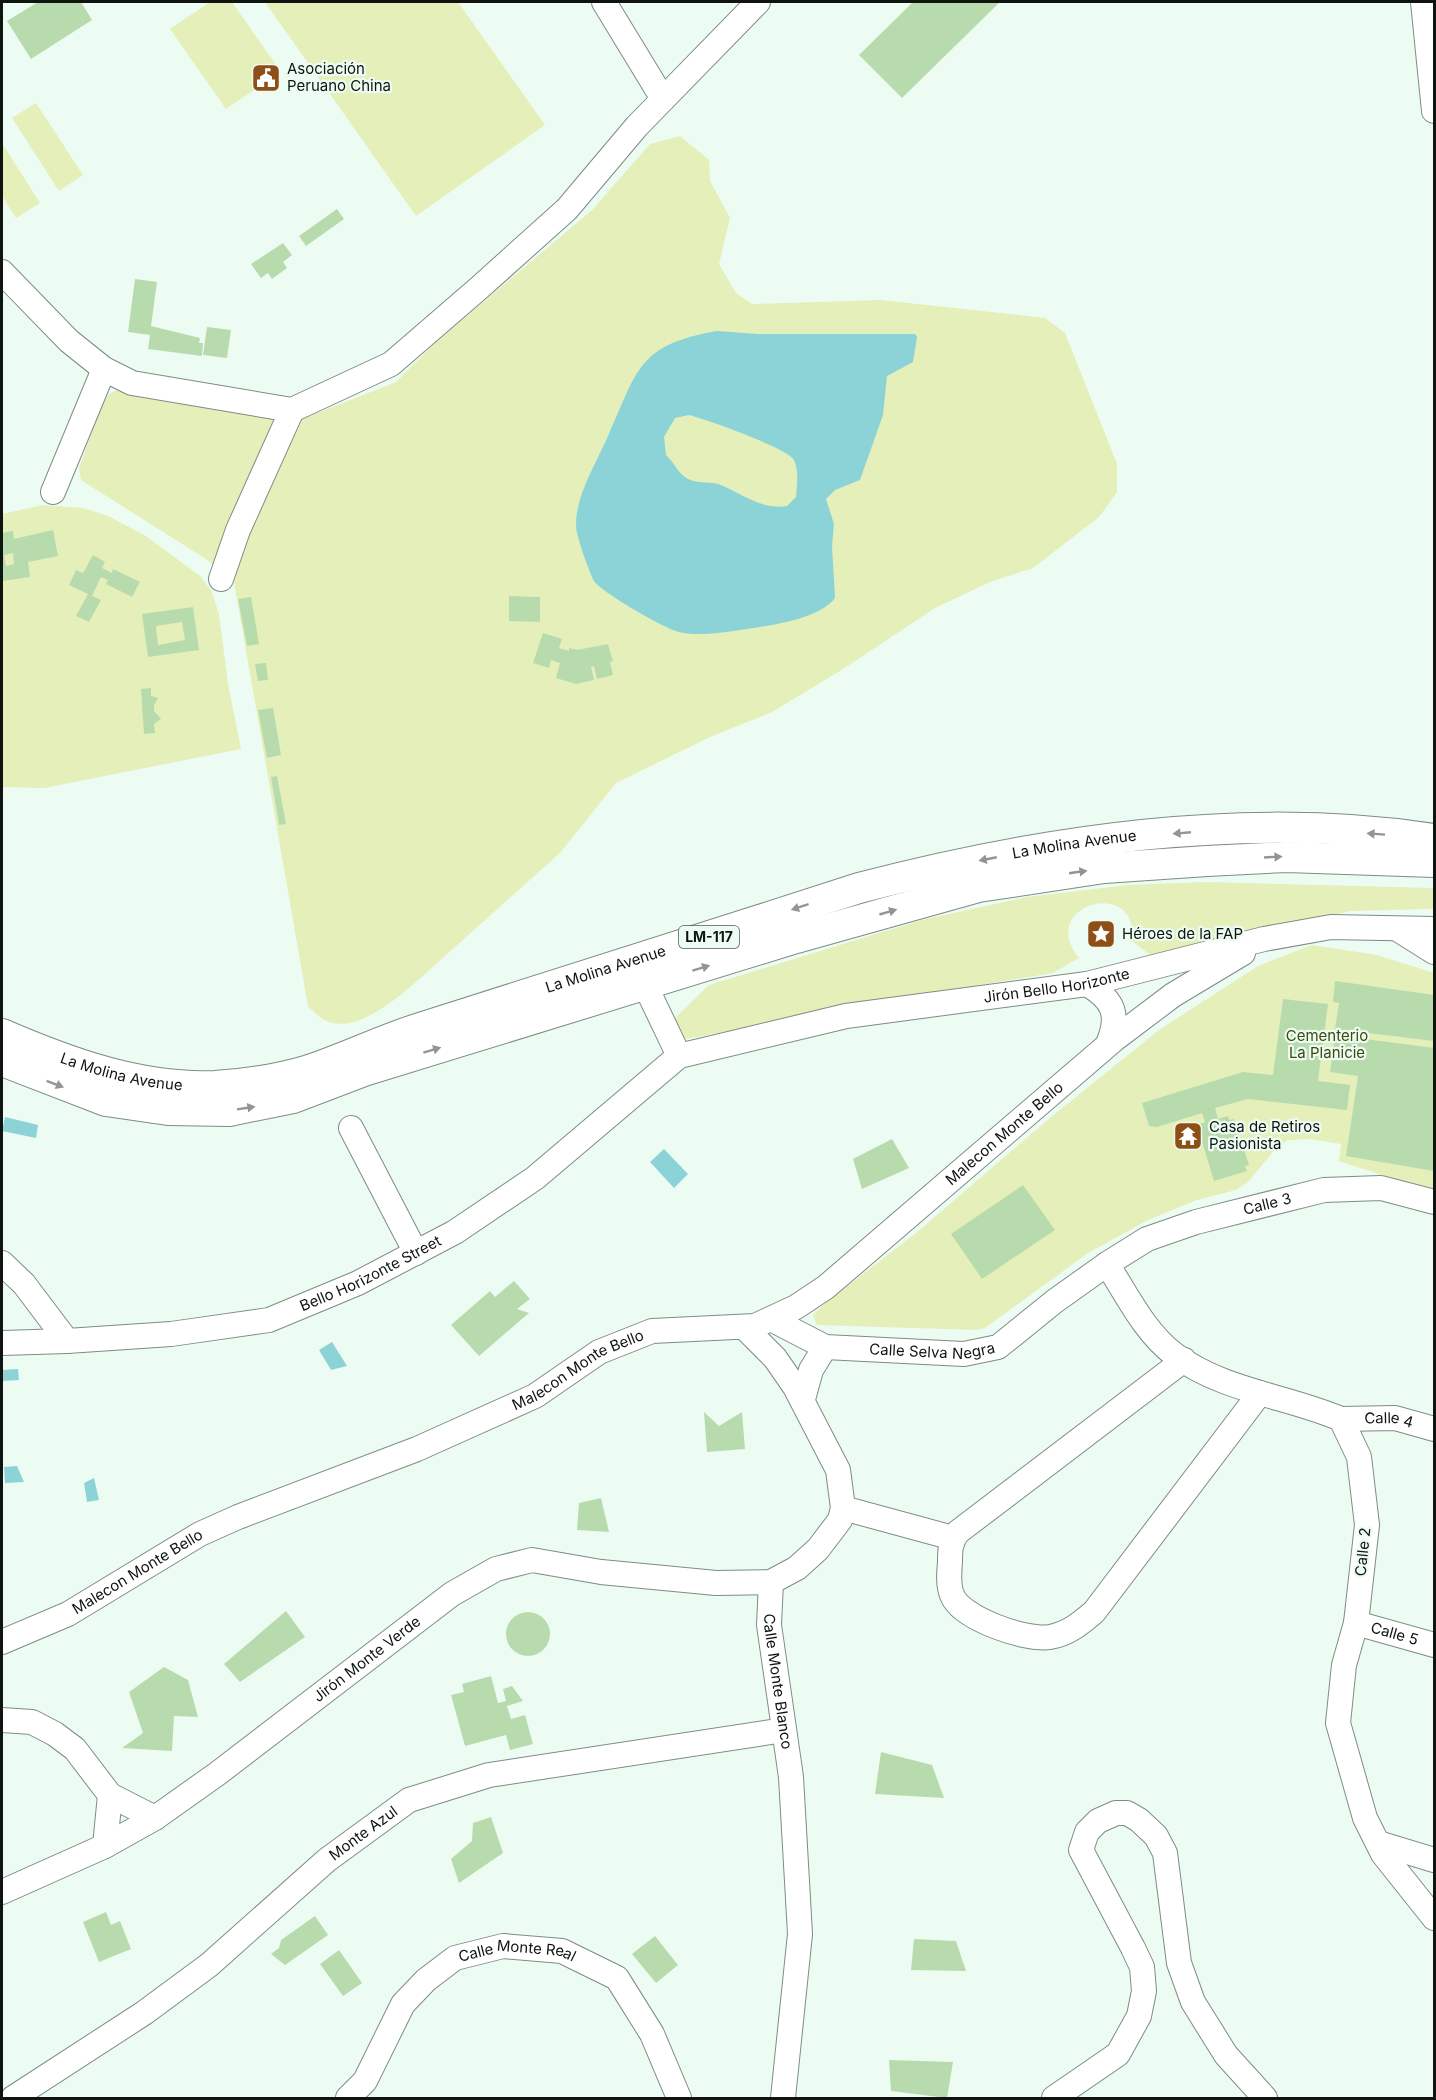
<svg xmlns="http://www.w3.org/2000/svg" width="1436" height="2100" font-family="Inter,sans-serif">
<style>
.green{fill:#e4efb9}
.water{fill:#8cd3d7;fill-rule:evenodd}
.building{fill:#b8dbae;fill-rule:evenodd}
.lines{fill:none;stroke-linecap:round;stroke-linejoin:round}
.minor-casing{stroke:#7e8c83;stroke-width:26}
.major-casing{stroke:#7e8c83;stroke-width:32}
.minor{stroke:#fff;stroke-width:24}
.major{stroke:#fff;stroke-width:30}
.oneway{fill:#939594}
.labels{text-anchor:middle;stroke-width:4.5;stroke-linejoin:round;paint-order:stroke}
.shield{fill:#edfcf2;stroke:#525a54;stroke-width:1.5}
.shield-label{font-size:14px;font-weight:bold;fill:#0f1411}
.poi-label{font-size:15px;fill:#0f1411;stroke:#edfcf2;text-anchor:start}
.street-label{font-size:15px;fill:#0f1411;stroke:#edfcf2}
.park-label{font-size:15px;fill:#3f480b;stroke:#edfcf2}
</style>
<rect width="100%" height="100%" fill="#edfcf2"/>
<!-- green -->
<path class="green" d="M210,2H232L281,72L226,109L170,29Z
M265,2H458L545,125L416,216Z
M36,103L83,175L59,191L12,118Z
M680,136L709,160L710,181L730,218L719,264L736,293L752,304L881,300L1045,318L1065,333L1117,464V492L1099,517L1033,568L990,582L935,608L840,671L772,712L710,737L616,783L560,853L408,989C389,1004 354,1033 327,1021C320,1019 313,1011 308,1006L234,582L206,559L81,480L79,468L101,407L109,394L122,388L232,410L310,416L396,382L433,345L592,210L650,144Z
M2,143L40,203L16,218L2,196Z
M43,505L83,508L108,516L146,536L200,576L211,590L219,614L228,684L241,749L44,788L2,787V514Z
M1206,882L1434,888V909L1350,911L1154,958L1132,941C1140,875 1035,905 1079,958L1053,973L844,1008L692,1038L679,1039L671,1022L709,985L922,920L1027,897L1128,885Z
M1312,945L1377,955L1434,973V1192L1339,1161L1341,1144L1310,1139L1288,1140L1278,1146L1248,1182L1236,1190L1197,1200L1148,1220L1088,1253L985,1328L977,1330L817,1325L813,1315L823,1305L916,1233L1051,1117L1159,1030L1258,966Z"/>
<!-- water -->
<path class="water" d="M717,331L758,334H915L917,337L913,362L887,376L883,415L860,480L835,490L826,499L834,524L832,546L835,598C819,619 773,625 747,629C726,632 701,637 679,632C665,629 601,592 594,581C589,571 576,536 576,525C576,494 596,464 608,436C638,370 637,345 717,331ZM689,415C705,419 788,448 794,460C799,471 797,485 796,497L787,506C762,510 742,494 721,485C711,481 698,484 688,479C679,475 674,462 666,455L664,437L675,418Z
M5,1117L38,1125L36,1138L2,1131Z
M664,1149L688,1174L674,1188L650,1162Z
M332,1342L347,1366L331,1370L319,1350Z
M18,1369L19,1380L2,1381V1370Z
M17,1466L24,1482L5,1483L4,1467Z
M94,1478L99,1500L87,1502L84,1483Z"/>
<!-- building -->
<path class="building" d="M38,2H81L92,20L31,59L7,21Z
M913,2H1000L902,98L859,55Z
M337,209L344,219L306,246L299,236Z
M283,243L292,255L283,262L287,268L272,279L268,273L261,278L251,264Z
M135,279L157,282L151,326L200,338L199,343H203L202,356L148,349L150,335L128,332Z
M207,327L231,330L227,358L203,355Z
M53,530L58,556L28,562L30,577L2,581V533L13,531L14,539ZM13,553L14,564L6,566L4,555Z
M93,555L105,562L102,568L112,573L113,569L140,582L132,597L106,584L108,580L101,577L92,596L101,600L89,622L76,616L88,594L69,585L76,570L83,573Z
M509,596L540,597V622L509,621Z
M251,597L259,644L247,646L238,599Z
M193,607L199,650L148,657L142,614ZM182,622L185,640L158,645L156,626Z
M543,633L562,639L559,648L569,651V648L577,650L608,644L613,661L610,662L613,675L597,679L594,666L591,667L594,680L576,684L556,678L560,663L551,660L549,668L533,663Z
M266,663L268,680L258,681L255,664Z
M151,688V696L158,698L154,705V711L161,719L154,724L155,733L144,734L141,689Z
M273,708L281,755L267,758L258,710Z
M277,776L286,824L279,825L271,777Z
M1335,981L1434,995V1041L1335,1029L1339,1003L1333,1002Z
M1283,999L1328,1004L1318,1081L1350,1085L1347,1110L1248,1099L1215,1108L1218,1119L1228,1116L1229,1120L1234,1119L1249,1165L1245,1166L1247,1171L1214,1181L1197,1125L1205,1122L1202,1113L1157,1127L1149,1126L1142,1103L1243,1072L1273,1075Z
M1335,1035L1434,1048V1171L1346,1156L1358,1076L1330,1072Z
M892,1139L909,1168L862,1189L853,1159Z
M1023,1185L1055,1230L982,1279L951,1234Z
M514,1281L530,1299L517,1309L529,1313L479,1356L451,1325L490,1291L495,1297Z
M704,1412L719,1426L742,1412L745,1449L707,1452Z
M601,1498L609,1532L577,1530L579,1503Z
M286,1611L305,1637L240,1682L224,1664Z
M506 1634a22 22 0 1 1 44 0a22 22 0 1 1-44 0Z
M164,1667L188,1680L198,1717L174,1716L172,1751L122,1748L143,1733L129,1692Z
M491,1676L498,1703L506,1701L503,1689L512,1686L523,1701L507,1706L511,1719L525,1715L533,1744L510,1750L506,1735L465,1746L451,1695L464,1692L462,1684Z
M881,1752L932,1765L944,1798L875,1794Z
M491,1817L503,1853L459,1883L451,1859L472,1841L473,1823Z
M106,1912L111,1925L120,1921L131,1949L99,1962L83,1922Z
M315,1916L328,1935L285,1965L271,1954L279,1948L281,1940Z
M655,1936L678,1965L656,1983L632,1954Z
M914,1939L956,1941L966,1971L911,1970Z
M339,1950L362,1983L343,1996L320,1964Z
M889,2060L953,2062L947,2098L891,2091Z"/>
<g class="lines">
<!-- minor casing -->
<g class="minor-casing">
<g id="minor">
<path d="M604,2L663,99"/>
<path d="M1423,2L1434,111"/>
<path d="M2,272L69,341L104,369L132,383L292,410L391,364L479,288L567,209L637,126L758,2"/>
<path d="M53,492L104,369"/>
<path d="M221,579L238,530L292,410"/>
<path d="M1399,930L1434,952"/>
<path d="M641,967L647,989L679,1056"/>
<path d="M1087,984C1114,1000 1120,1015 1108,1044"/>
<path d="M351,1128L416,1253"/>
<path d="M2,1263L24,1284L67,1341"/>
<path d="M1107,1264C1127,1295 1145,1333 1175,1355C1223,1391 1288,1396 1341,1419L1359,1457L1367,1525L1356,1623L1344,1665L1338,1723L1365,1818L1383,1854L1434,1918"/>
<path id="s1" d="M773,1320L825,1347L964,1354L998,1347L1055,1301L1107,1264L1147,1239L1196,1222L1324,1190L1381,1188L1434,1202"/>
<path id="s2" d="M2,1343L67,1341L171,1334L269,1320L358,1283L455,1232L535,1178L679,1056L846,1016L1087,984L1264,939L1331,927L1434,929"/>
<path d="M1184,1360L958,1532C950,1542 950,1551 950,1562C949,1573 948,1585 952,1595C961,1619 1027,1641 1050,1637C1068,1634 1081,1623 1094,1612L1260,1393"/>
<path d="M803,1399L811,1370L825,1347"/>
<path id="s3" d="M1341,1419L1395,1418L1434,1429"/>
<path d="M843,1508L953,1538"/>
<path id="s4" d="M771,1582L769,1625L791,1777L800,1934L783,2098"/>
<path id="s5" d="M1356,1623L1434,1645"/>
<path id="s6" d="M2,1642L68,1614L200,1534L238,1517L417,1449L535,1396L599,1352L652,1331L755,1326L796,1307L826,1287L1116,1038L1173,995L1243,953"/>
<path d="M2,1720L32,1722L55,1734L75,1749L110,1795L155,1818"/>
<path d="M1378,1843L1434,1860"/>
<path d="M105,1846L110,1795"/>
<path id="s7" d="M2,1892L105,1846L155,1818L217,1774L452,1594L496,1569L532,1560L601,1572L716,1583L771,1582L797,1568L818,1549L840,1520L843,1508L838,1470L795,1387L775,1358L744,1327"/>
<path id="s8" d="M13,2098L144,2013L209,1965L327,1860L409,1800L489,1775L784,1730"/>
<path id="s9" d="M348,2098L365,2081L403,2004L426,1980L455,1958L503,1946L562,1951L617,1978L652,2034L679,2098"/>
<path d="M1054,2098L1118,2054L1139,2016L1144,1991L1142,1967L1133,1948L1081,1850L1087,1832L1098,1821L1116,1813H1127L1139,1820L1156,1836L1165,1853L1179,1963L1193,2002L1226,2055L1265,2098"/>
</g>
</g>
<!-- major casing -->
<g class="major-casing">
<g id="major">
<path id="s10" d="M2,1034C69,1063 141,1089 215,1086C246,1084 279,1079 309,1070C348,1057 384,1039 423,1027C569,981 714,935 859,888C1044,840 1244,810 1434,839"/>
<path d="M2,1061L106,1101L168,1110L229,1111L293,1098L364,1071L796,938L978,887L1104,868L1207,861L1286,857L1434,862"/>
</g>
</g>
<!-- minor -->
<use href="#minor" class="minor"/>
<!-- major -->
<use href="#major" class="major"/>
</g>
<!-- one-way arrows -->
<defs><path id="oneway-solid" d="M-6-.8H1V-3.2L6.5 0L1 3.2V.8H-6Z" transform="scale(1.5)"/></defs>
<g class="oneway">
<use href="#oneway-solid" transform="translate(1182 833) rotate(175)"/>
<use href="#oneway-solid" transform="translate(1376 834) rotate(-176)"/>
<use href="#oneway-solid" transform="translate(1273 857) rotate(-3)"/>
<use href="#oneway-solid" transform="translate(988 859) rotate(169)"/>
<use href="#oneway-solid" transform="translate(1078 872) rotate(-8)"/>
<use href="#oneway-solid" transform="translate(800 907) rotate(162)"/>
<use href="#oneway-solid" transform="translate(888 912) rotate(-16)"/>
<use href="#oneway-solid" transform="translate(701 968) rotate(-17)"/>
<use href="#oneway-solid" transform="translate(432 1050) rotate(-17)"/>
<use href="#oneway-solid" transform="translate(55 1084) rotate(21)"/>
<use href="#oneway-solid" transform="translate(246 1108) rotate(-9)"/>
</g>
<!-- icons -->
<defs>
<g id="civic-square" transform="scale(1.5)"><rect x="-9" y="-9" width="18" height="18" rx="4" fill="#8e4f17" stroke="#edfcf2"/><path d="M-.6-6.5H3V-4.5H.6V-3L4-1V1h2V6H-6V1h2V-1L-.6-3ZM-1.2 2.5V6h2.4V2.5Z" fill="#fff"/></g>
<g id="sight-square" transform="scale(1.5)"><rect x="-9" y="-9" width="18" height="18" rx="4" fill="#8e4f17" stroke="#edfcf2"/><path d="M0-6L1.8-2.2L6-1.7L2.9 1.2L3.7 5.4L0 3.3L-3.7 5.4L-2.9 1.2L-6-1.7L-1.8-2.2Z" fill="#fff"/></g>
<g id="temple-square" transform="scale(1.5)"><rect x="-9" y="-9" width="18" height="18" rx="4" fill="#8e4f17" stroke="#edfcf2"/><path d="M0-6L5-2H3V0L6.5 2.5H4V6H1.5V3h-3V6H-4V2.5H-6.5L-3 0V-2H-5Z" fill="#fff"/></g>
</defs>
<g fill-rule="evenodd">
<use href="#civic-square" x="266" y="78"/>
<use href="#sight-square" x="1101" y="934"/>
<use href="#temple-square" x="1188" y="1136"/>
</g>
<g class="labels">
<!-- shield labels -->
<rect class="shield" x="679" y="926" width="60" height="22" rx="4.5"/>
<g class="shield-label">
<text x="709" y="942">LM-117</text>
</g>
<!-- poi labels -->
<g class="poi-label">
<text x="287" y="74">Asociación<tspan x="287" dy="17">Peruano China</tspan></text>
<text x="1122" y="939">Héroes de la FAP</text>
<text x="1209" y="1132">Casa de Retiros<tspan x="1209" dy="17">Pasionista</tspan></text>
</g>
<!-- street labels -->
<g class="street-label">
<text dy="5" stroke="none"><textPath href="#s10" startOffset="1116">La Molina Avenue</textPath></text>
<text dy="5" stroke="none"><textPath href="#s10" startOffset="630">La Molina Avenue</textPath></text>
<text dy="5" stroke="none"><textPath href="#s2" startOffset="1144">Jirón Bello Horizonte</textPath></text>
<text dy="5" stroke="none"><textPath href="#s10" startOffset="126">La Molina Avenue</textPath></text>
<text dy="5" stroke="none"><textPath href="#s6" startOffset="1143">Malecon Monte Bello</textPath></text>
<text dy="5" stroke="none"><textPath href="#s1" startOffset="542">Calle 3</textPath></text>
<text dy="5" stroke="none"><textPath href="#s2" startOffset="380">Bello Horizonte Street</textPath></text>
<text dy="5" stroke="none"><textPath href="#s1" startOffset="166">Calle Selva Negra</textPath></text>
<text dy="5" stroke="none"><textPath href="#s6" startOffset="639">Malecon Monte Bello</textPath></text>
<text dy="5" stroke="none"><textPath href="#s3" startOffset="48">Calle 4</textPath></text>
<text transform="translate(1363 1552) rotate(-84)" y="5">Calle 2</text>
<text dy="5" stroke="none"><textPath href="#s6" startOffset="153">Malecon Monte Bello</textPath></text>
<text dy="5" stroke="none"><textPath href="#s5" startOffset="40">Calle 5</textPath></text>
<text dy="5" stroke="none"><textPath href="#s7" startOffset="435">Jirón Monte Verde</textPath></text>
<text dy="5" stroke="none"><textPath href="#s4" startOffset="100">Calle Monte Blanco</textPath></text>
<text dy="5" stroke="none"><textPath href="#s8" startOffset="440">Monte Azul</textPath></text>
<text dy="5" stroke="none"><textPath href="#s9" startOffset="243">Calle Monte Real</textPath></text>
</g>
<!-- park labels -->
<g class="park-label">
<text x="1327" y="1041">Cementerio<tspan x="1327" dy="17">La Planicie</tspan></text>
</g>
</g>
<!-- border -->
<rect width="1436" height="2100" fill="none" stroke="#0f1411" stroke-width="6"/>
</svg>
